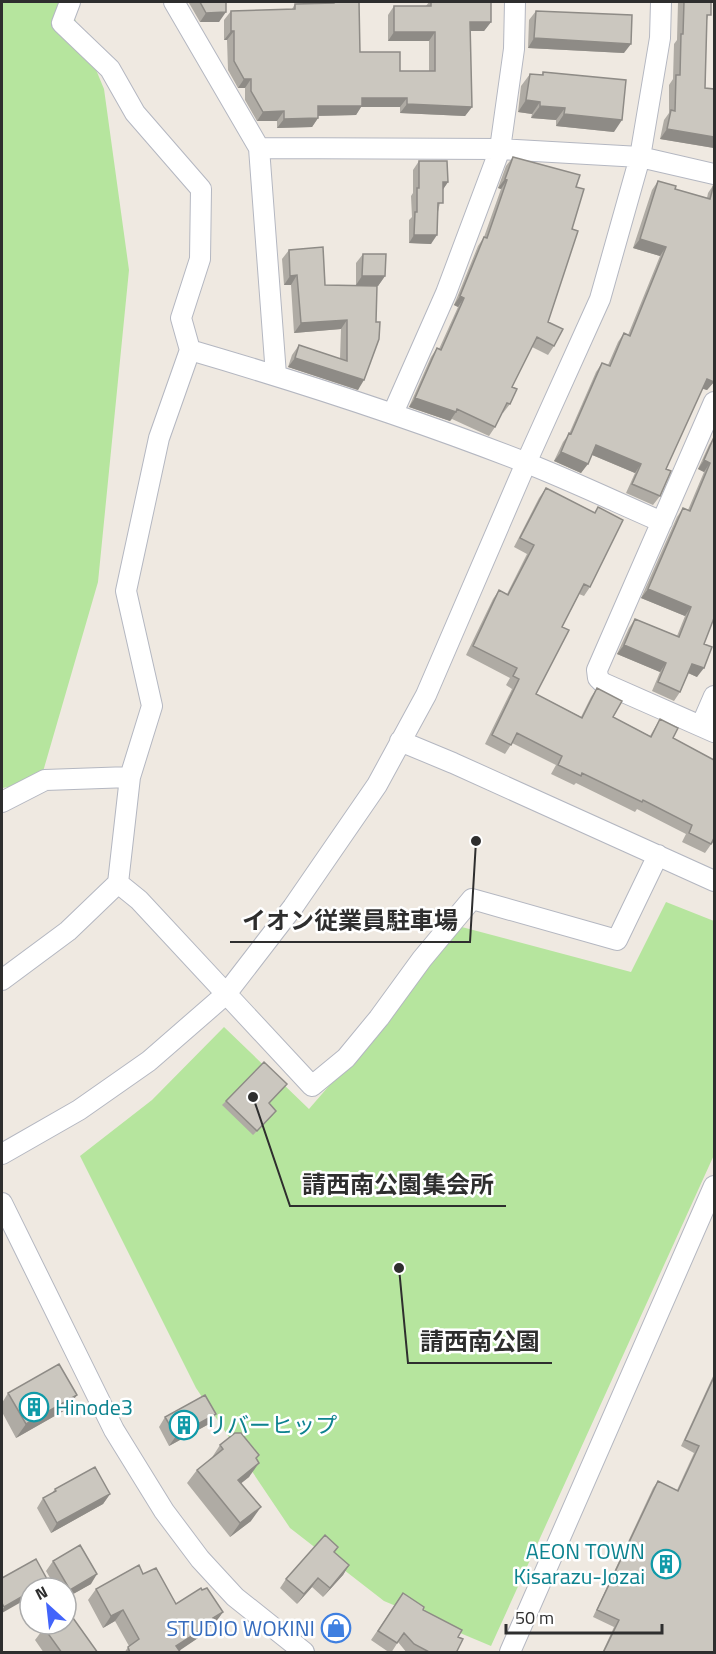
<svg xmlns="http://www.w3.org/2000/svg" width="716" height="1654" font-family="'Titillium Web','Noto Sans JP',sans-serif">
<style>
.green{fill:#b6e59e}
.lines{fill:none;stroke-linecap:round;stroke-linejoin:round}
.minor-casing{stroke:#b4b7c1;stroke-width:22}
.minor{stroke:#fff;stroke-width:20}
.wall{fill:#afaba4}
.shaded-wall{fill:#8e8b86}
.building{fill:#cbc7bf;stroke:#8e8b86;stroke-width:1.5}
.labels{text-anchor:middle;stroke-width:5;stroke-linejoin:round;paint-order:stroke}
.culture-label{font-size:22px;fill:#0d838f;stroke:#fff;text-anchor:start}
.shop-label{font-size:22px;fill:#366cbe;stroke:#fff;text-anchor:end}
.leader{fill:none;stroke:#2e2e2e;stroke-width:2}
.callout-dot{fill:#2e2e2e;stroke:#fff;stroke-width:2}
.callout-label{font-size:24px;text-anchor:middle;font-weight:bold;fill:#2e2e2e;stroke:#fff;stroke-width:5;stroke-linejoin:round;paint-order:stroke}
</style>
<rect width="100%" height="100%" fill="#efe9e1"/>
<!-- green -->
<path class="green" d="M2,2H68L104,89L129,270L98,582L40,782L2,788Z
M666,902L714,921V1155L491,1646L384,1601L290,1528L196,1388L80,1156L152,1100L224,1027L309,1109L385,1021L458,926L631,972Z"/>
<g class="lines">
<!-- minor casing -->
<g class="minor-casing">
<path id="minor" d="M70,2L62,23L110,69L135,113L201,189L200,259L181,318L190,350
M174,2L259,148L276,375
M259,148L500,149L640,157L714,174
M714,402L597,670L598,678L603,683L714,732
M393,413L446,293L500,149L514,49L515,2
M701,726L714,696
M400,741L453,763L714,881
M2,802L45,780L130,777
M118,883L139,900L312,1086L346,1058L379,1018L422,959L472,899L617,940L658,855
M2,980L68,931L118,883L130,777L152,706L126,591L159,438L190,350C303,383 414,419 524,462C570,480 616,502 662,522
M2,1154L79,1110L149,1061L226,994L293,907L377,785L426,695L526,463L600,299L640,157L660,38L661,2
M2,1203L114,1430L164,1511L200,1559L235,1597L304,1652
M510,1652L714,1186"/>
</g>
<!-- minor -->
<use href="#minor" class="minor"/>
</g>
<!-- wall -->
<path class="wall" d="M190,2H226L219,22H200L189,3Z
M331,2H359L360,52L400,71H429V41H388V15L394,6H426L429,2H491V22L484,31H470L472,107L465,116L400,113V107H361L356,115L318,116V118L312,127L277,128V121H257L245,100V88H238L228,70L227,40H224V20L231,11L292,9L295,4L330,3Z
M678,2H711L707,20L705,88L714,89V148L660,139L664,120L669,113V85L673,79L674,44L677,40Z
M536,11L624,53L528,48L529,20Z
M543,72L614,132L556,126V120L531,118L532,114L518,112L521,86L530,74L542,75Z
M513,157L576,187L572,229L548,322L554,346L548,355L532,347L512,387L510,404L503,413H502L495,427L489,436L452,419L450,421L409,407L431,357L437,348L439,349L458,307L454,305L478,246L484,237L501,189L498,188L506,166Z
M419,161L448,182L443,189L431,244L409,243V220L412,217L411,196L413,193V170Z
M658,181L675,189L707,198L708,193L714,184V382L707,390L702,388L666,469L660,496L653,505L626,493L635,473L592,455L581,473L554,461L563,442L569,434L596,372L602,363L608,365L618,342L624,333L628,335L660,256L633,248L652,190Z
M289,250L325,285H356V263L363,254L385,276L378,286H377L358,390L288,367L292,355L299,345L340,359L341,329L294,333L291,285H284L282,259Z
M714,437L704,644L697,677L688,673L680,692L674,701L652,691L660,672L617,654L629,628L635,619L677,636L685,616L641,598L677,517L683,508L688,510L704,472L698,469L709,445Z
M546,488L594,513L598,507L590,587L584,596L579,594L562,627L536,694L581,717L591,697L597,688L613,717L650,736L660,719L673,738L714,760V844L712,843L705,853L682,842L686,834L637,809L635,812L576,783L574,785L551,774L556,765L512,743L505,754L485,744L512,689L506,685L510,678L466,655L493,599L499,590L507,594L527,554L514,547L539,498Z
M287,1084L269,1103L273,1115L253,1135L222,1105L226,1101Z
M714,1374V1653H602L614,1627L593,1617L653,1488L658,1481L677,1490L694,1453L681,1446Z
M8,1393L67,1409L16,1438L2,1412V1403Z
M216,1414L209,1424L169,1446L159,1427L165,1417Z
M220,1445L259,1455L256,1459L249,1477L241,1483L251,1521L230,1537L187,1483L197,1470L211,1459Z
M55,1489L110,1494L103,1504L51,1533L37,1508L43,1498L52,1493Z
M338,1547L334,1552L349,1565L343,1575L323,1597L312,1587L297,1604L280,1588L286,1579Z
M53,1561L91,1584L66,1598V1588H56L46,1571Z
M143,1574L176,1604L202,1590L223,1612L215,1623L211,1625L207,1632L179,1650L181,1653H124L129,1646L115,1621L103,1628L88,1600L96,1589Z
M403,1593L458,1637L456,1653H407L398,1642L391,1653H390L371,1640Z
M44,1628L98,1653H44L35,1640Z"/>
<!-- shaded-wall -->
<path class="shaded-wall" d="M226,12L219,22H200L206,13Z
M470,22H491L484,31H463Z
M231,31H234L227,40H224Z
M394,32H435L429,41H388Z
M534,38L631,44L624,53L528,48Z
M244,79H251L245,88H238Z
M362,98H407L400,107H361L356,115L312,116L318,106Z
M526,100L540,102L532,114L518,112Z
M407,104L472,107L465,116L400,113Z
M540,106L565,108L556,120L531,118Z
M284,111L277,121H257L263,112Z
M564,114L622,120L614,132L556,126Z
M318,118L312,127L277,128L284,119Z
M667,129L714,137V148L660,139Z
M505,179L507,180L501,189L498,188Z
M443,182H448L442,191Z
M414,235H437L431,244L409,243Z
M640,239L666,247L660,256L633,248Z
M297,275L291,285H284L290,276Z
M362,276H385L378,286L356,285Z
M460,296L464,298L458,307L454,305Z
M347,320L341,329L294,333L301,323Z
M295,358L364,380L358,390L288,367Z
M707,379L714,382L707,390L700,388Z
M415,398L456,412L450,421L409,407Z
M596,445L641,464L635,473L590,454Z
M561,452L588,464L581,473L554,461Z
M704,460L710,463L704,472L698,469Z
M648,589L691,607L685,616L641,598Z
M624,645L666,663L660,672L617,654Z
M692,664L704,668L697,677L686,672Z
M77,1395L67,1409L16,1438L26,1424Z
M216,1414L209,1424L169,1446L176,1436Z
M259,1463L249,1477L229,1493L238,1480Z
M110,1494L103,1504L51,1533L57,1523Z
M261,1507L251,1521L230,1537L240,1523Z
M349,1565L343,1575L323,1597L330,1588Z
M97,1574L91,1584L66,1598V1595L70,1590Z
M318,1578L312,1587L297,1604L304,1594Z
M48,1581L44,1588H36Z
M30,1592V1597L2,1613V1610L4,1607Z
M123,1610L115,1621L103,1628L111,1616Z
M223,1612L215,1623L211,1625L207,1632L176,1653V1646Z"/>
<!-- building -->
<path class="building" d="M200,2H226V12L206,13Z
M334,2H359L360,52H400V71H435V32H394V6H431V2H491V22H470L472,107L407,104V98H362V106H318V118L284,119V111L263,112L251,91V79H244L234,61V31H231V11L295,9V4L334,3Z
M684,2H711V15H707L705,88L714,89V137L667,129L671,110L675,111L676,75H680L681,34H683Z
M536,11L632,15L631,44L534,38Z
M543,72L626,80L622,120L564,114L565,108L540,106V102L526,100L530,74L543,75Z
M513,157L580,175L576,187L584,189L572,229L578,231L548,322L563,329L554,346L537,337L512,387L517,389L510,404L507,403L495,427L457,409L456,412L415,398L437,348L441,350L464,298L460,296L484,237L487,238L507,180L505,179Z
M419,161H447L448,182H443V203H438L437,235H414L415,212H417V188H419Z
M658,181L676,186L675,189L710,199L714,184V382L707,379L666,469L671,471L660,496L632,484L641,464L596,445L588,464L561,452L569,433L571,434L602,363L610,366L624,333L630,336L666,247L640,239Z
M323,247L325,285L377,286L376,322H380L379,339L364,380L295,358L299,345L347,361V320L301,323L297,275L290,276L289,250Z
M363,254H386L385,276H362Z
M714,437V618L704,644L712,647L704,668L692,664L680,692L658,682L666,663L624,645L635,619L679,637L691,607L648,589L683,508L690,511L710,463L704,460Z
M546,488L595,513L598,507L623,520L590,587L584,584L562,627L569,630L536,694L582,718L597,688L622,701L613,717L651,737L660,719L678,728L673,738L714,760V838L711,844L689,833L692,825L643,800L642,802L582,773L581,776L558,765L562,756L517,733L511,745L492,735L519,679L513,676L517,668L473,646L499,590L508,595L534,545L520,538Z
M264,1062L287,1084L269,1103L276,1111L257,1131L226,1101Z
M59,1364L77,1395L26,1424L8,1393Z
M714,1377V1653H603L619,1620L597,1610L658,1481L678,1491L699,1446L685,1440Z
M205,1395L216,1414L176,1436L165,1417Z
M235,1433H241L259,1455L256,1458L259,1463L238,1480L261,1507L240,1523L197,1470L223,1449L220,1445Z
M95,1467L110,1494L57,1523L43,1498L56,1491L55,1489Z
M325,1535L338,1547L334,1552L349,1565L330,1588L318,1578L304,1594L286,1579Z
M80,1545L97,1574L70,1590L53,1561Z
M36,1559L48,1581L36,1588H30V1592L4,1607L2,1603V1578Z
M139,1565L143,1574L156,1568L176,1604L201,1588L202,1590L207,1588L223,1612L213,1618L215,1621L176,1646L181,1653H130L128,1647L139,1639L123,1610L111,1616L96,1589Z
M403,1593L424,1607L423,1610L462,1630L458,1637L463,1639L456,1653H431L414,1644L404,1633L397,1643L378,1631Z
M68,1611L98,1653H62L44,1628L49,1624H66V1612Z"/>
<!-- icons -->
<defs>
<g id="building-ring" transform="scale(1.5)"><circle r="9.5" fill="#fff" stroke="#0f9aa8" stroke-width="1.5"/><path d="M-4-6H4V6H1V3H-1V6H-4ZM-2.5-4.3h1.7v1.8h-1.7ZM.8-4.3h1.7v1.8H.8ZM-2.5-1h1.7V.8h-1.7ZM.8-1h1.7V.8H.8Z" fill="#0f9aa8"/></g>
<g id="shop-ring" transform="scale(1.5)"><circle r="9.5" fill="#fff" stroke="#3f7fe0" stroke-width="1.5"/><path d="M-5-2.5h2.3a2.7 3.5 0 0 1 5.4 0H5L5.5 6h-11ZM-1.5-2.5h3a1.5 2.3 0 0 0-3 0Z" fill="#3f7fe0"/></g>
</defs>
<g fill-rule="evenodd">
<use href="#building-ring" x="34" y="1407"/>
<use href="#building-ring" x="184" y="1425"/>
<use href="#building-ring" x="666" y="1564"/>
<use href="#shop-ring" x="336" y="1628"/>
</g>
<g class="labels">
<!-- culture labels -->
<g class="culture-label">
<text x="55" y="1415">Hinode3</text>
<text x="205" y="1433">リバーヒップ</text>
<text x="645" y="1559" text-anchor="end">AEON TOWN<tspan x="645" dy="25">Kisarazu-Jozai</tspan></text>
</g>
<!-- shop labels -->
<g class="shop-label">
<text x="315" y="1636">STUDIO WOKINI</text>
</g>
</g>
<!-- callouts -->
<path class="leader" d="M476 841L470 942H230M253 1097L290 1206H506M399 1268L408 1363H552"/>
<g class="callout-dot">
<circle cx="476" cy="841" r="6"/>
<circle cx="253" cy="1097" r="6"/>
<circle cx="399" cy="1268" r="6"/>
</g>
<g class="callout-label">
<text x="350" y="929">イオン従業員駐車場</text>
<text x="398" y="1193">請西南公園集会所</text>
<text x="480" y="1350">請西南公園</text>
</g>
<!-- border -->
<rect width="716" height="1654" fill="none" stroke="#2e2e2e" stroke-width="6"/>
<!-- north arrow -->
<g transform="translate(48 1606) rotate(333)"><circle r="28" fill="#ffffff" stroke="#ababab" stroke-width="1.5"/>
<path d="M0-4.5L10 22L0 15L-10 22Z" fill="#4264fb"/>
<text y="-9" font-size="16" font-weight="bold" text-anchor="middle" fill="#2e2e2e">N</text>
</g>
<!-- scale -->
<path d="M506 1624v9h156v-9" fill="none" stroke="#2e2e2e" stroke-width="3"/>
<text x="515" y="1624" font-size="18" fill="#2e2e2e" stroke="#ffffff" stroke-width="4.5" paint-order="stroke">50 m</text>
</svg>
